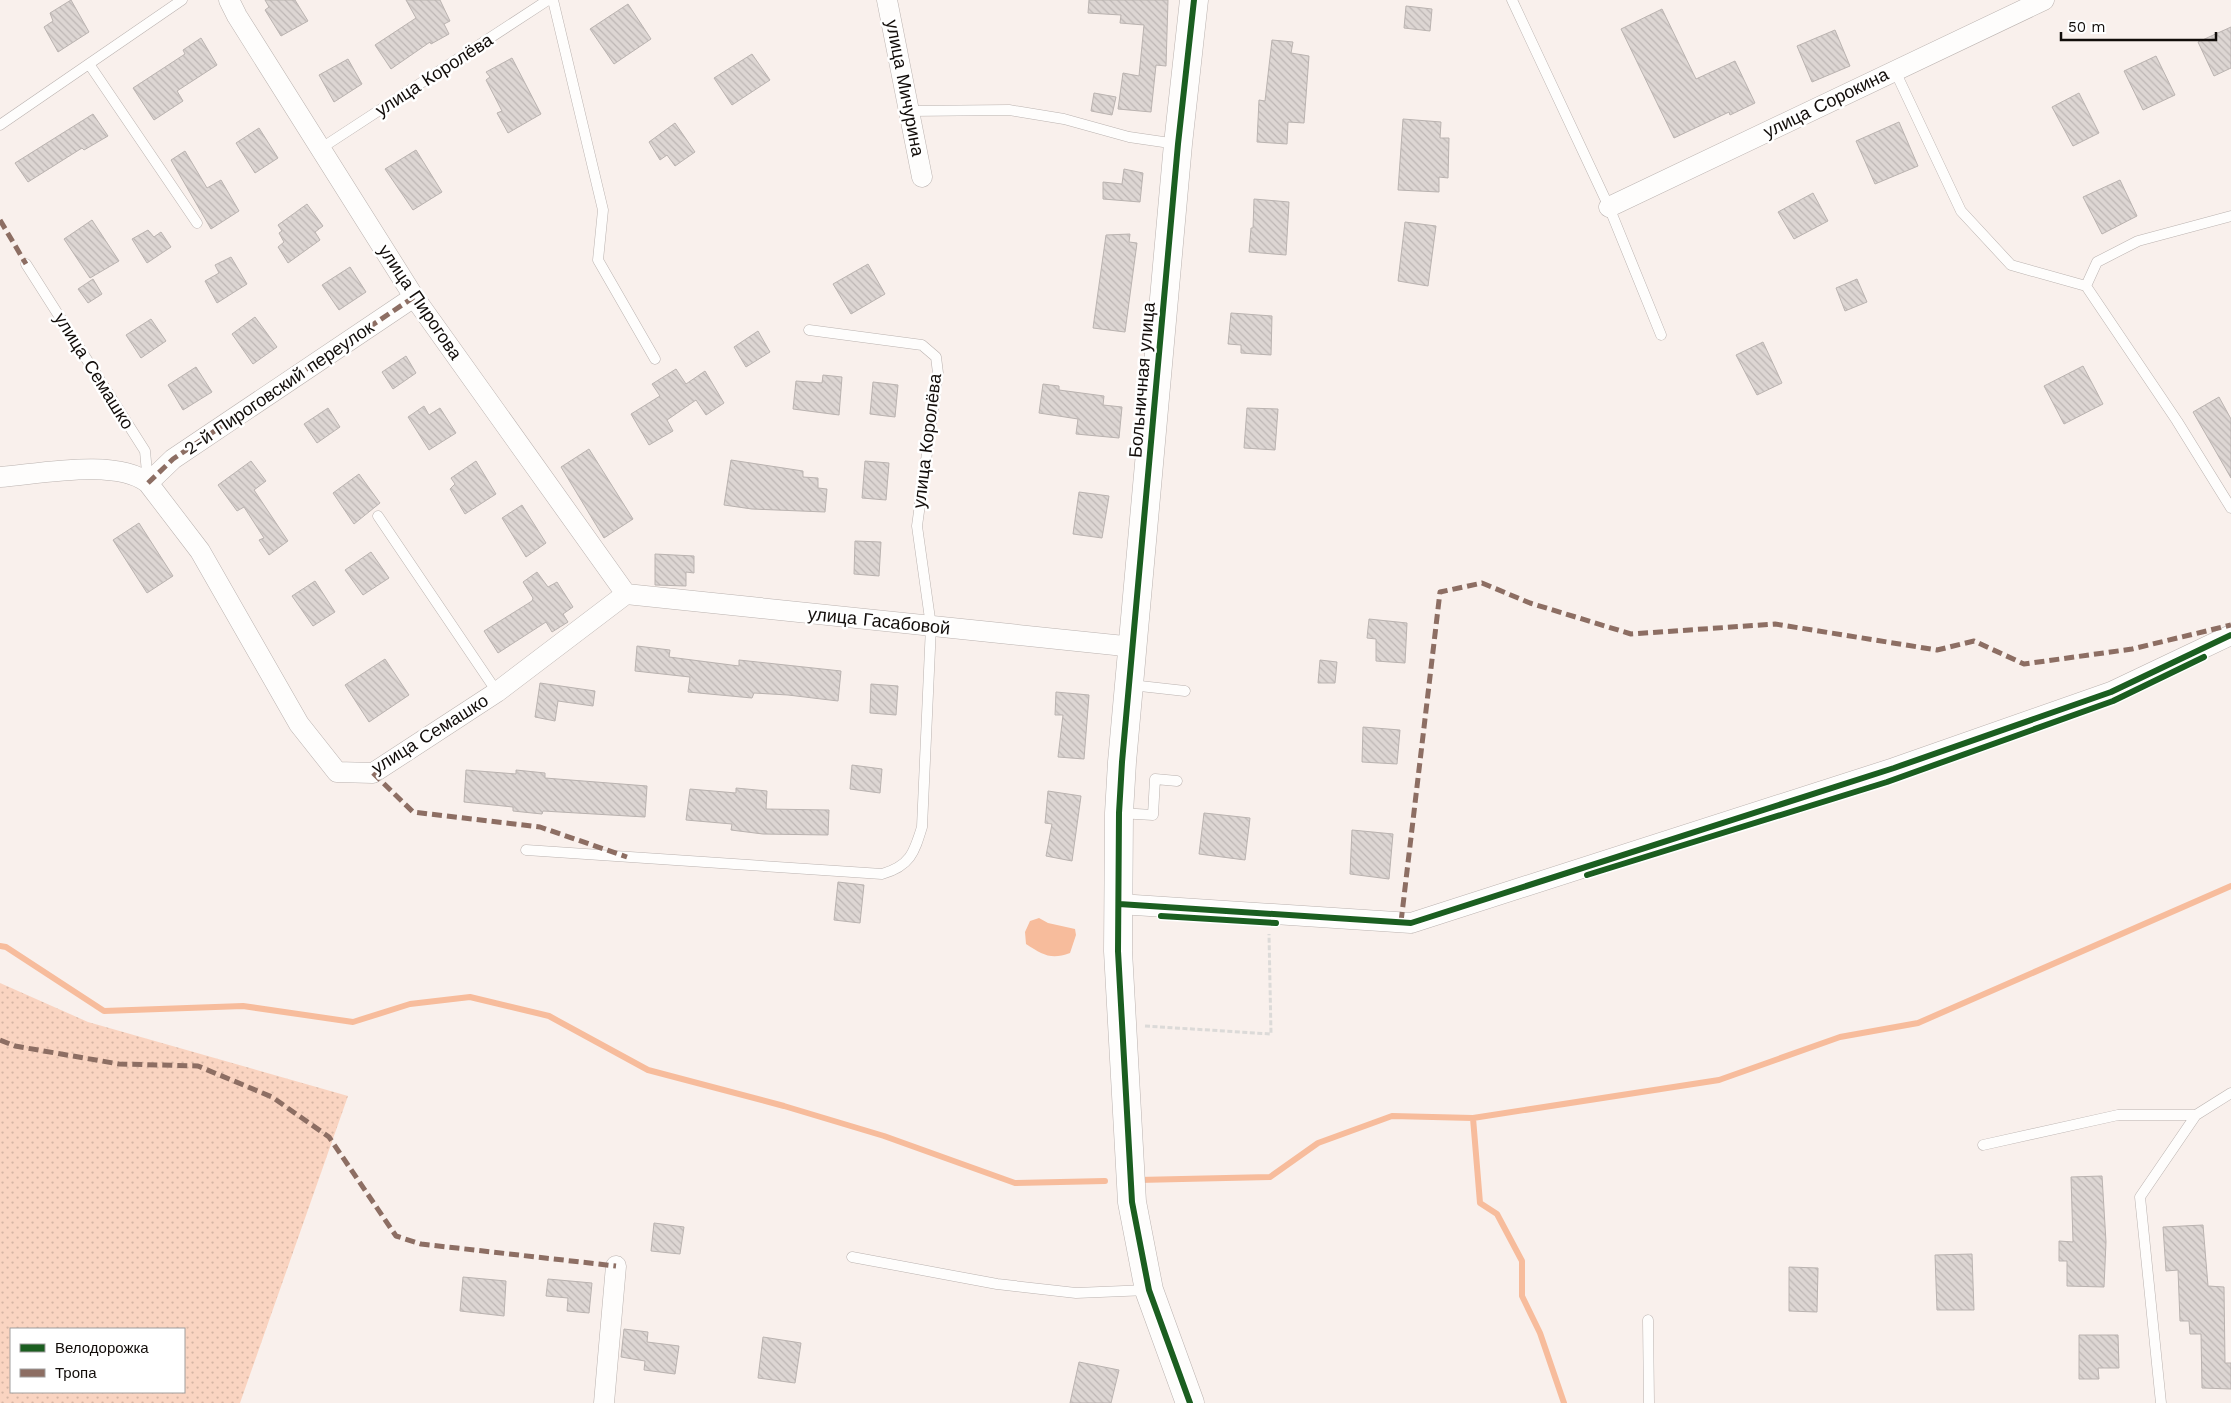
<svg xmlns="http://www.w3.org/2000/svg" width="2231" height="1403" font-family="'Work Sans',sans-serif">
<style>
.grass{fill:url(#grass-dots);fill-rule:evenodd}
.water{fill:#f7bc9c}
.lines{fill:none;stroke-linecap:round;stroke-linejoin:round}
.stream{stroke:#f7bc9c;stroke-width:6}
.building{fill:url(#building-back-hatch);stroke:#bab3b0}
.lane-casing{stroke:#bab2af;stroke-width:11}
.street-casing{stroke:#bab2af;stroke-width:21}
.secondary-casing{stroke:#bab2af;stroke-width:29}
.path{stroke:#dcdad8;stroke-width:3;stroke-dasharray:5 2.5;stroke-linecap:butt}
.lane{stroke:#fefdfc;stroke-width:10}
.street{stroke:#fefdfc;stroke-width:20}
.secondary{stroke:#fefdfc;stroke-width:28}
.quiet{stroke:#8d6e63;stroke-width:5;stroke-dasharray:10 5;stroke-linecap:butt}
.cycleway-casing{stroke:#fff;stroke-width:9}
.cycleway{stroke:#1b5e20;stroke-width:6}
.labels{text-anchor:middle;stroke-width:5;stroke-linejoin:round;paint-order:stroke}
.street-label{font-size:18px;fill:#120d0a;stroke:#fff}
</style>
<defs>
<pattern id="grass-dots" width="8" height="8" patternUnits="userSpaceOnUse" patternTransform="scale(1.25)"><rect width="8" height="8" fill="#fad4c1"/><path d="M2 2h.1M6 6h.1" fill="none" stroke="#d5b5a4" stroke-width="1.8" stroke-linecap="round"/></pattern>
<pattern id="building-back-hatch" width="6" height="6" patternUnits="userSpaceOnUse" patternTransform="scale(1.25)"><rect width="6" height="6" fill="#ddd6d3"/><path d="M-1 5l2 2M0 0l6 6M5-1l2 2" fill="none" stroke="#bdb6b4"/></pattern>
</defs>
<rect width="100%" height="100%" fill="#f9f0ec"/>
<!-- grass -->
<path class="grass" d="M0,983L88,1022L348,1096L240,1403H0ZM11,1329H184V1392H11Z"/>
<!-- water -->
<path class="water" d="M1039,918L1048,923L1075,929L1076,935L1070,953C1051,960 1043,955 1026,944L1025,932L1030,921Z"/>
<g class="lines">
<!-- stream -->
<path class="stream" d="M0,946L6,947L104,1011L243,1006L353,1022L410,1004L470,997L549,1016L648,1070L784,1106L884,1136L1015,1183L1105,1181
M1473,1118L1480,1203L1497,1214L1522,1261V1296L1540,1333L1564,1403
M1138,1180L1270,1177L1318,1143L1392,1116L1473,1118L1719,1080L1840,1037L1918,1023L2231,886"/>
</g>
<!-- building -->
<path class="building" d="M71,0L89,32L58,52L44,27L53,21L50,13Z
M265,0H295L308,21L281,36L265,10L269,7Z
M406,0H440L450,21L444,24L449,34L431,44L430,42L391,69L375,45L416,18Z
M1089,0H1168L1166,66L1156,65L1151,112L1118,109L1123,73L1139,76L1144,25L1120,23L1121,15L1088,13Z
M628,4L651,39L614,64L590,29Z
M1406,6L1432,9L1430,31L1404,28Z
M1662,9L1696,79L1735,61L1755,103L1730,115L1729,112L1674,138L1621,29Z
M2231,27V68L2214,76L2198,42Z
M1835,30L1850,66L1812,82L1797,46Z
M201,38L217,65L177,91L183,101L154,120L133,88L185,54L183,50Z
M1272,40L1293,42L1291,53L1309,56L1304,123L1288,122L1287,144L1257,142L1259,100L1265,101Z
M752,54L770,80L732,105L714,78Z
M2156,56L2175,95L2143,110L2124,71Z
M512,58L541,114L508,133L497,113L502,111L486,80L490,77L486,72Z
M348,59L362,84L334,102L319,75Z
M1094,93L1116,97L1112,115L1091,111Z
M2079,93L2099,133L2073,146L2052,107Z
M93,114L108,136L84,150L82,148L28,182L15,163Z
M1403,119L1441,122L1440,138H1449L1448,178L1439,177V192L1398,190Z
M1899,122L1918,166L1875,184L1856,141Z
M675,123L695,152L675,166L667,155L660,160L649,142Z
M259,128L278,158L255,173L236,143Z
M416,150L442,192L413,210L385,169Z
M185,151L207,188L221,180L239,211L211,229L171,160Z
M1124,169L1143,173L1140,202L1103,199V182L1122,184Z
M2120,180L2137,216L2102,234L2083,197Z
M1813,193L1828,221L1794,239L1778,212Z
M1254,199L1289,202L1286,255L1249,252L1251,228H1253Z
M307,204L323,226L315,232L320,240L288,263L278,247L284,242L279,233L282,231L278,225Z
M92,220L119,261L90,278L64,239Z
M1405,222L1436,226L1428,286L1398,281Z
M148,230L154,237L161,232L171,247L147,263L132,239Z
M1130,234L1129,242L1137,243L1125,332L1093,328L1106,235Z
M231,257L247,284L217,303L205,281L219,273L215,265Z
M868,264L885,294L851,314L833,284Z
M350,267L366,292L339,310L322,285Z
M93,279L102,294L88,303L78,289Z
M1857,279L1867,302L1845,311L1836,288Z
M1231,313L1272,316L1271,355L1241,353V345L1228,344Z
M255,317L277,347L253,364L232,334Z
M151,319L166,341L141,358L126,335Z
M758,331L770,352L746,367L734,347Z
M1763,342L1782,383L1757,395L1736,355Z
M406,356L416,373L393,389L382,372Z
M2083,366L2103,404L2064,424L2044,386Z
M196,367L212,392L183,410L168,385Z
M676,369L686,384L705,371L724,403L706,415L696,400L667,420L673,431L649,445L631,414L660,396L652,384Z
M823,375L842,377L839,415L793,409L796,381L822,383Z
M873,382L898,385L895,417L870,414Z
M1043,384L1059,386V390L1104,396L1103,405L1122,407L1119,438L1076,434L1078,419L1039,413Z
M2219,397L2231,419V478L2193,412Z
M424,406L429,415L440,408L456,433L429,450L408,417Z
M328,408L340,427L317,443L304,424Z
M1247,408L1278,409L1275,450L1244,448Z
M589,449L633,519L604,538L561,467Z
M731,460L803,471V477L818,478V488L827,489L825,512L752,509L724,505Z
M251,461L266,481L254,490L288,541L269,555L259,540L264,538L244,507L237,511L218,485Z
M476,461L496,494L465,514L450,489L455,484L451,478Z
M865,461L889,463L886,500L862,498Z
M359,474L380,503L354,524L333,493Z
M1079,492L1109,496L1102,538L1073,534Z
M522,505L546,543L526,557L502,518Z
M139,523L173,576L147,593L113,540Z
M855,541L881,542L879,576L854,574Z
M371,552L389,578L363,595L345,570Z
M655,554L694,556V573L686,572V586L655,585Z
M537,572L548,587L557,582L573,607L563,614L568,622L552,632L546,622L498,653L484,631L532,601L533,598L523,582Z
M315,581L335,612L313,626L292,596Z
M1369,619L1407,623L1405,663L1376,661V639L1367,638Z
M637,646L670,650L669,657L739,666V660L841,671L838,701L788,695L754,693L752,698L688,692L690,677L635,671Z
M385,659L409,695L369,722L345,685Z
M1320,660L1337,662L1335,683H1318Z
M540,683L595,691L593,706L558,701L555,721L535,717Z
M871,684L898,686L896,715L870,713Z
M1056,692L1089,695L1084,759L1058,757L1063,715H1055Z
M1363,727L1400,730L1397,764L1362,762Z
M852,765L882,769L880,793L850,789Z
M466,770L516,774V770L545,773V778L647,786L645,817L543,811L542,814L513,811V807L464,802Z
M736,788L767,791L766,809L829,810L828,835L763,834L731,830L732,824L686,820L690,789L736,793Z
M1048,791L1081,796L1072,861L1046,856L1052,824L1045,823Z
M1204,813L1250,818L1245,860L1199,854Z
M1352,830L1393,834L1389,879L1350,874Z
M838,882L864,885L860,923L834,920Z
M2102,1176L2106,1242L2104,1287L2067,1286V1261H2059V1241L2073,1242L2071,1177Z
M654,1223L684,1227L680,1254L651,1251Z
M2203,1225L2208,1286L2224,1287L2225,1363H2231V1389L2202,1388L2201,1334H2190L2189,1321H2180L2178,1270L2166,1271L2163,1227Z
M1972,1254L1974,1310H1937L1935,1255Z
M1789,1267L1818,1268L1817,1312L1789,1311Z
M463,1277L506,1281L504,1316L460,1311Z
M548,1279L592,1283L589,1313L567,1311L568,1298L546,1296Z
M624,1329L648,1332L647,1342L679,1346L675,1374L644,1370L645,1361L621,1357Z
M2079,1335H2118L2119,1368H2098L2099,1379H2079Z
M763,1337L801,1343L795,1383L758,1378Z
M1079,1362L1119,1370L1111,1403H1070Z"/>
<g class="lines">
<!-- lane casing -->
<g class="lane-casing">
<path id="lane" d="M553,0L603,210L598,260L655,359
M1512,0L1609,207L1661,335
M89,64L197,223
M1895,71L1961,211L2011,265L2086,286
M909,111L1009,110L1064,119L1129,137L1177,144
M0,125L182,0
M320,149L548,0
M2231,216L2138,241L2097,262L2086,286L2177,421L2231,508
M26,264L145,451L148,483
M378,516L497,692
M1131,685L1185,691
M1119,813L1153,815L1155,779L1177,781
M526,850L882,874C910,866 914,853 922,827L931,626L917,526L938,373L936,357L922,345L809,330
M1983,1145L2118,1115H2196
M852,1257L997,1284L1076,1293L1148,1290
M1648,1320L1649,1403
M2161,1403L2140,1197L2196,1115L2231,1093"/>
</g>
<!-- street casing -->
<g class="street-casing">
<path id="street" d="M229,0L237,16L414,297L626,594
M887,0L922,177
M1609,207L2044,0
M0,477C39,474 117,458 148,483L200,551L299,724L337,772L373,773L497,692L626,594
M148,483L173,459L414,297
M626,594L1134,647
M1119,904L1411,923L1894,768L2111,692L2231,635
M604,1403L616,1266"/>
</g>
<!-- secondary casing -->
<g class="secondary-casing">
<path id="secondary" d="M1190,1403L1149,1290L1132,1202L1118,951L1119,813L1122,762L1178,144L1194,0"/>
</g>
<!-- path -->
<path class="path" d="M1145,1026L1271,1034L1269,934"/>
<!-- lane -->
<use href="#lane" class="lane"/>
<!-- street -->
<use href="#street" class="street"/>
<!-- secondary -->
<use href="#secondary" class="secondary"/>
<!-- quiet -->
<path class="quiet" d="M0,220L26,264
M148,483L173,459L414,297
M373,773L413,812L540,827L627,857
M1401,922L1440,592L1482,583L1530,603L1631,634L1775,624L1937,650L1974,641L2024,664L2132,649L2231,625
M0,1040L15,1046L119,1064L198,1066L272,1097L329,1137L396,1236L421,1244L616,1266"/>
<!-- cycleway casing -->
<g class="cycleway-casing">
<path id="cycleway" d="M1587,875L1887,782L2113,701L2204,657
M1119,904L1411,923L1894,768L2111,692L2231,635
M1161,916L1276,923
M1190,1403L1149,1290L1132,1202L1118,951L1119,813L1122,762L1178,144L1194,0"/>
</g>
<!-- cycleway -->
<use href="#cycleway" class="cycleway"/>
</g>
<g class="labels">
<!-- street labels -->
<g class="street-label">
<text transform="translate(434 75) rotate(-33)" y="6">улица Королёва</text>
<text transform="translate(905 88) rotate(79)" y="6">улица Мичурина</text>
<text transform="translate(1826 103) rotate(-26)" y="6">улица Сорокина</text>
<text transform="translate(420 302) rotate(56)" y="6">улица Пирогова</text>
<text transform="translate(94 371) rotate(58)" y="6">улица Семашко</text>
<text transform="translate(1142 380) rotate(-85)" y="6">Больничная улица</text>
<text transform="translate(279 388) rotate(-34)" y="6">2-й Пироговский переулок</text>
<text transform="translate(927 441) rotate(-83)" y="6">улица Королёва</text>
<text transform="translate(879 621) rotate(6)" y="6">улица Гасабовой</text>
<text transform="translate(430 734) rotate(-32)" y="6">улица Семашко</text>
</g>
</g>
<!-- legend -->
<rect x="10" y="1328" width="175" height="65" fill="#ffffff" stroke="#a09e9d"/>
<rect x="20" y="1344" width="25" height="8" fill="#1b5e20" stroke="#a09e9d"/>
<text x="55" y="1353" font-size="15" fill="#120d0a">Велодорожка</text>
<rect x="20" y="1369" width="25" height="8" fill="#8d6e63" stroke="#a09e9d"/>
<text x="55" y="1378" font-size="15" fill="#120d0a">Тропа</text>
<!-- scale -->
<path d="M2061 32v8h155v-8" fill="none" stroke="#120d0a" stroke-width="2.5"/>
<text x="2068" y="32" font-size="15" fill="#120d0a" stroke="#ffffff" stroke-width="4" paint-order="stroke">50 m</text>
</svg>
